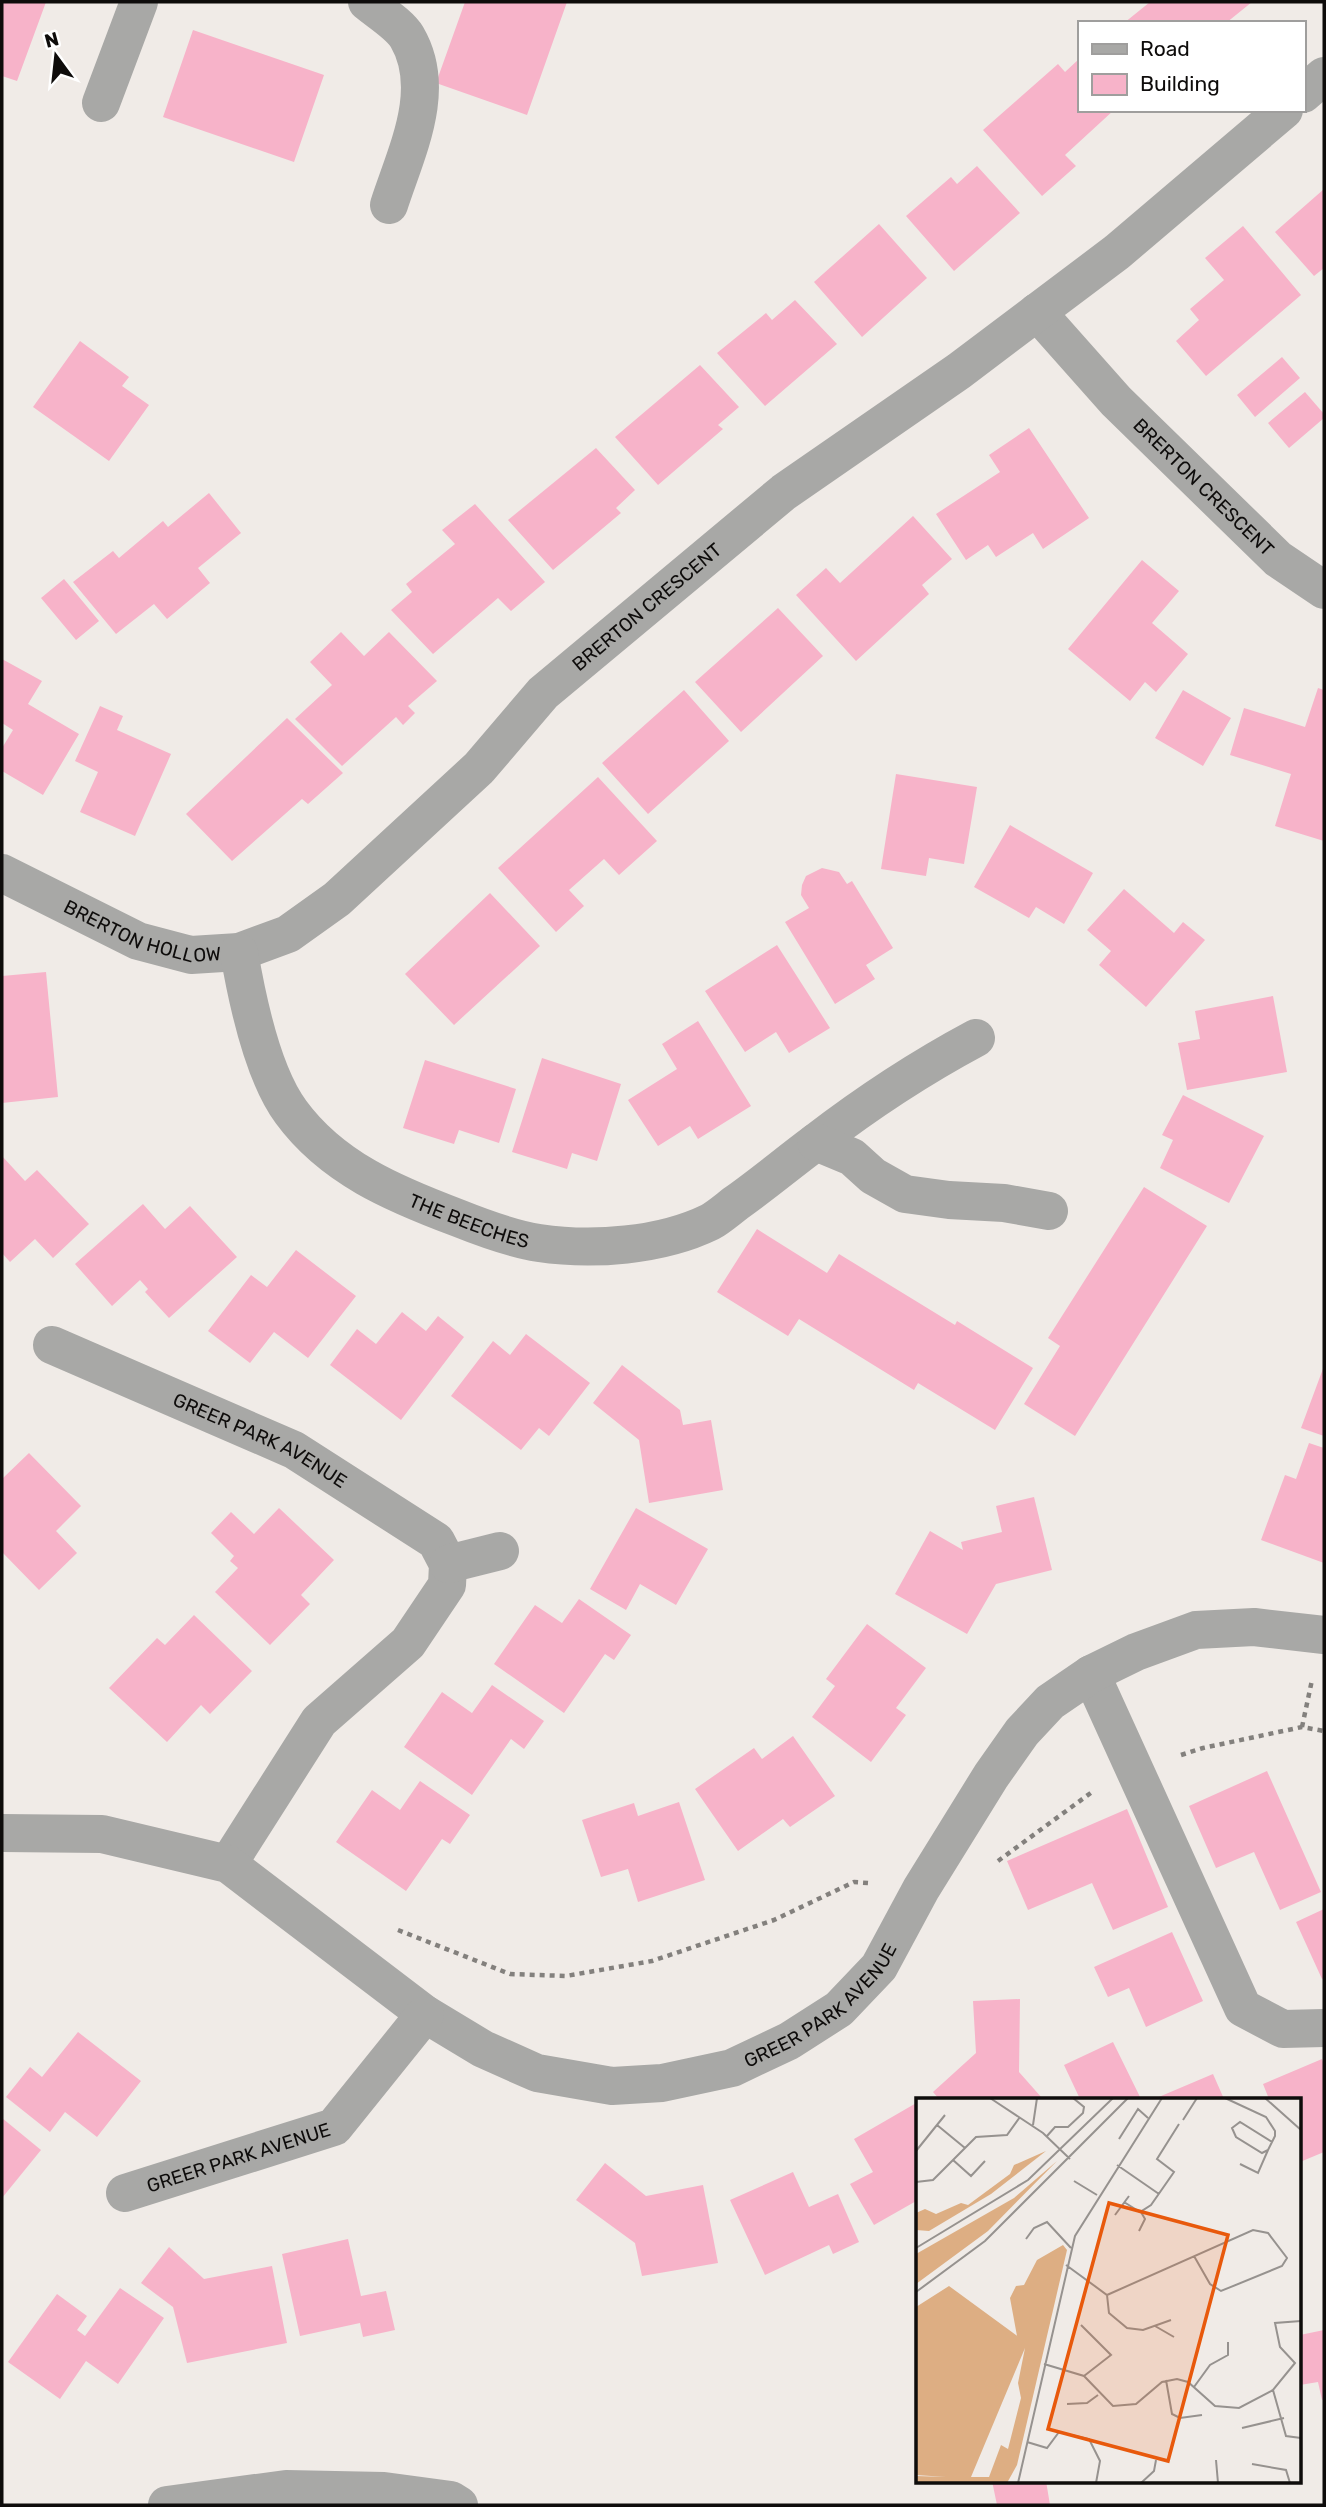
<svg xmlns="http://www.w3.org/2000/svg" width="1326" height="2507" font-family="Rubik,sans-serif">
<style>
.building{fill:#f7b3c9}
.lines{fill:none;stroke-linecap:round;stroke-linejoin:round}
.path{stroke:#83807d;stroke-width:4.5;stroke-dasharray:5 5;stroke-linecap:butt}
.minor{stroke:#a8a8a6;stroke-width:38}
.labels{text-anchor:middle;stroke-width:6;stroke-linejoin:round;paint-order:stroke}
.street-label{font-size:19px;fill:#0e0c0b;stroke:#fff}
.inset-road{fill:none;stroke:#96928f;stroke-width:2}
.view{fill:#e8590c;fill-opacity:0.15;stroke:#e8590c;stroke-width:3.5}
.inset-edge{fill:none;stroke:#0e0c0b;stroke-width:3.5}
</style>
<rect width="100%" height="100%" fill="#f0ebe7"/>
<!-- building -->
<path class="building" d="M2,2H46L17,81L2,76Z
M465,2H567L527,115L436,83Z
M1150,2H1252L1226,23H1124Z
M193,30L324,75L294,162L163,117Z
M1079,59V110H1114L1065,155L1076,166L1042,196L983,130L1058,64L1065,72Z
M977,166L1020,213L954,271L906,216L951,177L957,184Z
M1324,189V268L1314,276L1275,232Z
M879,224L927,278L862,337L814,282Z
M1243,226L1301,295L1206,376L1176,341L1199,320L1190,309L1224,280L1205,258Z
M795,300L837,344L765,406L717,353L766,313L772,320Z
M80,341L129,377L122,386L149,405L109,461L33,407Z
M1282,357L1300,378L1255,417L1237,395Z
M700,365L739,407L718,425L723,429L658,485L615,437Z
M1305,392L1324,414V418L1289,448L1268,423Z
M1029,428L1089,518L1043,549L1033,533L996,557L988,545L966,560L936,514L1000,472L989,455Z
M596,448L635,490L616,508L621,513L553,570L508,520Z
M209,493L241,533L198,568L210,583L167,619L154,604L116,634L73,582L113,551L119,558L163,521L168,527Z
M475,504L545,582L511,611L498,598L433,654L391,610L412,592L406,584L455,544L442,530Z
M913,516L952,559L922,585L929,594L856,661L796,595L826,568L840,583Z
M1142,560L1179,591L1152,623L1188,654L1156,692L1145,682L1130,701L1068,649Z
M64,579L99,621L76,640L41,598Z
M778,608L823,656L741,732L695,682Z
M341,632L364,656L389,632L437,681L408,706L415,713L403,725L396,717L342,766L295,719L332,685L310,662Z
M2,659L42,681L28,704L79,734L43,795L2,771V748L13,730L2,723Z
M1318,688L1324,690V841L1275,826L1291,774L1230,755L1244,708L1305,727Z
M684,690L729,741L648,814L602,763Z
M1183,690L1231,718L1203,766L1155,738Z
M100,706L123,716L117,730L171,754L135,836L80,812L98,772L75,761Z
M287,718L343,773L308,804L302,799L232,861L186,814Z
M896,774L977,787L964,864L929,858L926,876L881,869Z
M598,777L657,841L619,875L604,859L569,890L584,906L556,932L498,868Z
M1010,825L1093,873L1064,924L1036,907L1029,918L974,887Z
M822,868L839,872L847,884L852,881L893,948L866,965L875,979L835,1004L785,922L809,908L801,895L802,885L806,876Z
M1124,889L1174,933L1183,922L1205,940L1146,1007L1099,965L1111,951L1087,930Z
M490,893L540,946L454,1025L405,974Z
M777,945L830,1028L789,1053L776,1032L745,1052L705,991Z
M46,972L58,1097L2,1103V976Z
M1273,996L1287,1072L1187,1090L1178,1043L1200,1039L1195,1011Z
M698,1021L751,1106L698,1139L690,1126L658,1146L628,1100L677,1069L662,1044Z
M542,1058L621,1084L597,1161L572,1153L567,1169L512,1152Z
M425,1060L516,1089L499,1143L459,1130L454,1144L403,1128Z
M1183,1095L1264,1136L1229,1203L1160,1168L1173,1140L1162,1135Z
M2,1156L25,1181L37,1170L89,1224L53,1258L35,1239L10,1262L2,1253Z
M1144,1187L1207,1226L1075,1436L1024,1404L1060,1346L1048,1338Z
M143,1204L165,1229L190,1206L237,1257L169,1318L145,1292L148,1289L140,1280L112,1306L75,1264Z
M757,1229L827,1273L839,1254L955,1325L957,1321L1033,1368L995,1430L918,1383L914,1390L799,1319L788,1336L717,1292Z
M296,1250L356,1296L308,1358L274,1332L250,1363L208,1331L251,1275L267,1287Z
M402,1312L426,1331L438,1316L464,1337L401,1420L330,1365L357,1329L376,1344Z
M526,1334L590,1383L549,1436L539,1428L521,1450L451,1396L493,1341L510,1355Z
M622,1365L680,1410L683,1425L711,1420L723,1490L649,1503L639,1440L593,1403Z
M1324,1366V1436L1301,1428Z
M1309,1443L1324,1448V1563L1261,1540L1285,1475L1296,1479Z
M29,1453L81,1506L56,1531L77,1553L39,1590L2,1552V1479Z
M1034,1497L1052,1570L996,1584L967,1634L895,1594L930,1531L963,1550L961,1542L1002,1532L996,1506Z
M279,1508L334,1560L301,1595L310,1604L270,1645L215,1592L238,1568L230,1561L234,1556L211,1533L231,1512L254,1534Z
M636,1508L708,1549L676,1605L640,1584L626,1610L590,1589Z
M579,1599L631,1635L614,1660L605,1654L564,1713L494,1664L535,1605L562,1623Z
M194,1615L252,1671L210,1714L201,1705L167,1742L109,1688L157,1638L165,1645Z
M867,1624L926,1668L896,1708L906,1715L871,1762L812,1717L835,1686L826,1679Z
M492,1685L544,1721L524,1749L511,1739L472,1795L404,1747L442,1692L472,1713Z
M793,1736L835,1796L790,1827L783,1819L738,1851L695,1789L754,1748L762,1759Z
M1267,1771L1321,1892L1280,1910L1254,1852L1216,1868L1189,1806Z
M420,1781L470,1815L450,1844L442,1839L406,1891L336,1842L372,1790L400,1810Z
M679,1802L705,1880L638,1902L628,1869L601,1877L582,1820L634,1803L638,1816Z
M1127,1809L1168,1907L1113,1930L1092,1883L1028,1910L1007,1861Z
M1324,1909V1978L1322,1979L1296,1922Z
M1172,1932L1203,2001L1146,2027L1129,1988L1108,1997L1094,1967Z
M1020,1999L1019,2072L1042,2098L939,2099L933,2092L976,2053L973,2001Z
M78,2032L141,2081L97,2137L65,2112L50,2132L6,2097L30,2067L42,2077Z
M1113,2042L1141,2099H1080L1064,2065Z
M1322,2059L1324,2065V2152L1300,2162V2099H1269L1263,2084Z
M1213,2074L1224,2099H1154Z
M918,2102V2200L874,2225L850,2184L873,2172L854,2139Z
M2,2118L41,2150L2,2198Z
M605,2163L646,2196L703,2185L718,2263L642,2276L635,2243L576,2200Z
M793,2172L809,2207L838,2194L859,2242L833,2254L829,2245L765,2275L730,2200Z
M348,2239L361,2296L386,2291L395,2330L363,2337L360,2323L300,2336L282,2254Z
M169,2247L204,2279L272,2266L287,2343L187,2363L173,2307L141,2283Z
M120,2288L164,2318L118,2384L86,2361L60,2399L8,2362L57,2294L87,2316L77,2330L85,2336Z
M1324,2330V2399L1322,2400L1318,2382L1300,2385V2335Z
M992,2481H1046L1050,2505H997Z"/>
<g class="lines">
<!-- path -->
<path class="path" d="M1302,1727L1312,1680
M1181,1755L1203,1748L1302,1727L1324,1731
M998,1861L1092,1792
M398,1930L510,1974L566,1976L652,1961L774,1920L854,1882L868,1883"/>
<!-- minor -->
<g class="minor">
<path d="M367,2C379,12 399,24 407,37C438,90 406,152 389,205"/>
<path d="M1303,94L1324,76"/>
<path d="M101,103L139,2"/>
<path id="s1" d="M1037,312L1116,401L1278,559L1324,590"/>
<path id="s2" d="M2,873L138,941L191,955L239,952L288,934L337,899L479,768L543,693L784,492L959,371L1117,252L1284,110"/>
<path id="s3" d="M239,952C247,999 262,1073 291,1112C332,1168 394,1194 458,1218C483,1228 512,1239 539,1243C592,1251 661,1246 710,1222C719,1217 728,1209 736,1203C763,1184 789,1162 816,1142C868,1102 918,1069 976,1038"/>
<path d="M816,1142L852,1157L873,1176L905,1194L949,1200L1004,1203L1049,1211"/>
<path id="s4" d="M52,1345L294,1450L436,1541L448,1564L447,1585L408,1643L319,1721L228,1864"/>
<path d="M448,1564L500,1551"/>
<path d="M1091,1674L1243,2008L1283,2029L1324,2028"/>
<path id="s5" d="M2,1833L102,1834L228,1864L425,2014L483,2049L537,2073L612,2086L662,2083L732,2068L789,2041L839,2009L879,1967L921,1889L991,1776L1022,1732L1050,1702L1091,1674L1136,1652L1196,1630L1254,1627L1324,1635"/>
<path id="s6" d="M125,2193L334,2127L425,2014"/>
<path d="M167,2505L286,2489L384,2491L451,2500L459,2505"/>
</g>
</g>
<g class="labels">
<!-- street labels -->
<g class="street-label">
<text dy="7" stroke="none"><textPath href="#s1" startOffset="242">BRERTON CRESCENT</textPath></text>
<text dy="7" stroke="none"><textPath href="#s2" startOffset="794">BRERTON CRESCENT</textPath></text>
<text dy="7" stroke="none"><textPath href="#s2" startOffset="154">BRERTON HOLLOW</textPath></text>
<text dy="7" stroke="none"><textPath href="#s3" startOffset="382">THE BEECHES</textPath></text>
<text dy="7" stroke="none"><textPath href="#s4" startOffset="229">GREER PARK AVENUE</textPath></text>
<text dy="7" stroke="none"><textPath href="#s5" startOffset="912">GREER PARK AVENUE</textPath></text>
<text dy="7" stroke="none"><textPath href="#s6" startOffset="119">GREER PARK AVENUE</textPath></text>
</g>
</g>
<!-- overview -->
<g transform="translate(916 2098)">
<rect width="385" height="385" fill="#f0ebe7"/>
<path d="M130,53L75,96L13,133L0,132V115L9,111L20,116L45,105L52,107L94,76L98,67ZM141,63L72,133L0,186V156L98,100ZM147,147L151,152L101,367L91,385H0V378L30,379L0,377V209L33,188L108,243L101,238L94,200L100,188L108,187L121,162ZM109,250L102,285L105,300L92,351L85,347L73,379H55Z" fill="#ddae83" fill-rule="evenodd"/>
<path class="inset-road" d="M74,0L127,35L154,61M309,0L350,19L359,33V38L352,52L346,55L320,39L316,30L324,24L356,44M349,0L385,32M267,22L281,0M21,27L49,50M117,27L121,0M131,38L139,29H152L167,15L168,9L157,0M203,41L222,11L232,20M0,53L29,17M37,62L55,78L69,63M324,66L342,75L352,52M201,67L243,96M158,83L181,97M0,84L17,82L60,39L91,37L104,19M208,104L224,114L235,107L258,74L241,61L263,26M199,117L213,98M223,133L229,121L225,114M110,141L118,130L131,124L155,150M0,150L112,82L197,0M150,167L191,197L337,132L352,135L371,160L366,168L305,193L294,186L278,158M0,194L69,143L212,0M191,197L193,215L211,230L227,232L255,222M165,227L195,257L168,278M239,228L258,239M128,266L168,278L197,308L220,306L246,284L261,281L272,284L299,308L323,310L357,292L379,265L364,249L359,225L385,223M250,282L256,316L264,320L286,317M278,289L294,267L312,257V244M357,292L370,338L385,340M151,306L171,305L182,297M326,330L368,320M111,344L131,350L143,334L173,341L184,363L180,385M300,362L302,385M336,366L370,372L374,385M102,385L159,138L246,0M225,385L238,373L240,362"/>
<path class="view" d="M193,105L312,137L252,363L132,331Z"/>
<rect width="385" height="385" class="inset-edge"/>
</g>
<!-- border -->
<rect width="1326" height="2507" fill="none" stroke="#0e0c0b" stroke-width="7"/>
<!-- legend -->
<rect x="1078" y="21" width="228" height="91" fill="#ffffff" stroke="#9f9e9d" stroke-width="2"/>
<rect x="1092" y="44" width="35" height="10" fill="#a8a8a6" stroke="#9f9e9d" stroke-width="2"/>
<text x="1140" y="56" font-size="21" fill="#0e0c0b">Road</text>
<rect x="1092" y="74" width="35" height="21" fill="#f7b3c9" stroke="#9f9e9d" stroke-width="2"/>
<text x="1140" y="91" font-size="21" fill="#0e0c0b">Building</text>
<!-- north arrow -->
<g transform="translate(56 56) rotate(345)" stroke="#ffffff" stroke-width="5" paint-order="stroke">
<path d="M0-5L12 26L0 18L-12 26Z" fill="#0e0c0b"/>
<text y="-10" font-size="19" font-weight="bold" text-anchor="middle" fill="#0e0c0b">N</text>
</g>
</svg>
